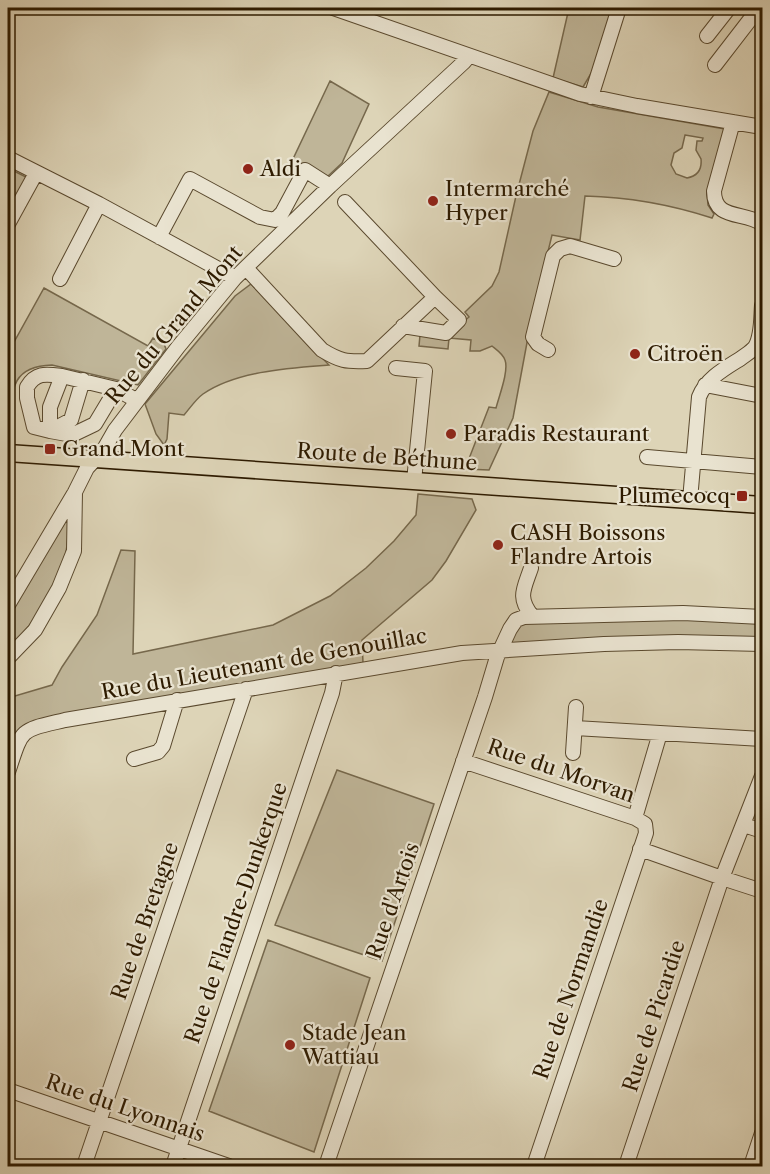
<svg xmlns="http://www.w3.org/2000/svg" width="770" height="1174" font-family="'Libre Caslon Text',serif">
<style>
.green{fill:#bfb598;stroke:#76684c;stroke-width:1.5;fill-rule:evenodd}
.lines{fill:none;stroke-linecap:round;stroke-linejoin:round}
.minor-casing{stroke:#5a492e;stroke-width:16}
.major-casing{stroke:#2e1b00;stroke-width:19}
.minor{stroke:#e9e3d0;stroke-width:14}
.major{stroke:#ddd4b7;stroke-width:16}
.poi-dot{fill:#8f2418;stroke:#e9e3d0;stroke-width:2}
.labels{text-anchor:middle;stroke-width:4.5;stroke-linejoin:round;paint-order:stroke}
.poi-label{font-size:21px;fill:#2e1b00;stroke:#e9e3d0;text-anchor:start}
.street-label{font-size:21px;fill:#2e1b00;stroke:#e9e3d0}
</style>
<rect width="100%" height="100%" fill="#ddd4b7"/>
<filter id="stains"><feTurbulence type="fractalNoise" baseFrequency=".00333" numOctaves="4"/><feColorMatrix values="0 0 0 0 .2 0 0 0 0 .09 0 0 0 0 .02 0 0 0 .5 -.17"/></filter>
<radialGradient id="worn" r=".72"><stop offset=".6" stop-color="#630" stop-opacity="0"/><stop offset="1" stop-color="#630" stop-opacity=".3"/></radialGradient>
<!-- green -->
<path class="green" d="M569,8H614L596,65L583,87L553,78Z
M330,81L369,104L342,163L327,177L293,159Z
M549,92L598,107L725,129L707,192L708,205L714,214L712,218C672,205 626,197 585,196L580,240L552,235L531,321L513,418L489,470L465,469L489,407L496,408C499,396 509,371 505,360C503,354 497,350 492,346L480,351H470L471,340L449,338L448,349L419,346L420,335L446,337L469,317L465,312L492,286L499,272L516,196L533,131ZM685,135L703,138L702,141H697L696,150L701,159C702,169 698,176 687,178L676,174L671,165L674,153L682,148Z
M8,168L28,178L8,214Z
M251,284L329,365C290,368 236,371 203,394C196,399 190,408 184,415L169,413L167,439L164,445L156,434L145,404L235,296Z
M44,288L148,346L153,338L164,344L166,349L138,385L52,365C15,366 9,387 13,420L8,428V353Z
M418,494L472,499L476,510L446,561L432,580L362,640L363,663L28,725L8,756V698L52,685L62,667L97,615L121,550L135,551L133,654L273,625L330,596L366,568L394,541L416,515Z
M65,512L70,515C69,528 68,540 66,552C60,590 33,623 8,650V612Z
M762,617V644L510,650V629L522,618Z
M337,770L434,804L382,961L275,925Z
M268,940L370,978L314,1152L209,1111Z"/>
<g class="lines">
<!-- minor casing -->
<g class="minor-casing">
<path id="minor" d="M333,8L580,94L637,106L762,127
M707,36L729,8
M715,65L759,8
M591,97L619,8
M733,122L714,191C714,221 745,211 762,224
M8,158L99,204L235,278
M8,224L36,173
M159,237L190,179L260,217L275,220L282,213L305,170L330,186
M246,268L322,350C340,361 346,362 367,361L435,297L345,202
M60,279L99,204
M403,326L446,333L459,320L435,297
M548,350L538,344L533,337L553,256L560,249L570,246L614,259
M396,368L425,371L414,481
M62,376C46,374 36,372 27,387V398L34,427L50,431L71,420L83,380
M705,385L762,396
M116,389L95,424L72,435L50,431V407L62,376L116,389L136,400
M647,457L762,467
M690,500L699,397C706,379 724,369 740,359C745,355 751,352 755,347C762,336 761,318 762,305
M531,568C524,589 517,597 532,616
M8,605L75,492L87,468L103,451L115,430L178,347L235,278L330,186L464,62L469,56
M8,658L35,630L59,588L74,551L75,492
M575,728L762,739
M573,753L576,707
M134,759L158,752L163,746L177,700
M463,761L635,818L645,824L646,833L534,1166
M8,772C23,727 19,731 65,720L462,653L604,644L678,642L762,644
M635,818L660,733
M744,825L762,831
M640,849L722,878L762,891
M8,1090L229,1166
M84,1166L246,689
M173,1166L332,693L336,673
M326,1166L485,697L497,657L510,629L516,620L524,617L683,613L762,617
M626,1166L722,878L762,776
M751,1166L762,1133"/>
</g>
<!-- major casing -->
<g class="major-casing">
<path id="major" d="M8,453L762,505"/>
</g>
<!-- minor -->
<use href="#minor" class="minor"/>
<!-- major -->
<use href="#major" class="major"/>
</g>
<!-- markers -->
<g class="poi-dot">
<circle cx="248" cy="169" r="6"/>
<circle cx="433" cy="201" r="6"/>
<circle cx="635" cy="354" r="6"/>
<circle cx="451" cy="434" r="6"/>
<rect x="44" y="443" width="12" height="12" rx="3"/>
<rect x="736" y="490" width="12" height="12" rx="3"/>
<circle cx="498" cy="545" r="6"/>
<circle cx="290" cy="1045" r="6"/>
</g>
<g class="labels">
<!-- poi labels -->
<g class="poi-label">
<text x="260" y="176">Aldi</text>
<text x="445" y="196">Intermarché<tspan x="445" dy="24">Hyper</tspan></text>
<text x="647" y="361">Citroën</text>
<text x="463" y="441">Paradis Restaurant</text>
<text x="62" y="456">Grand Mont</text>
<text x="730" y="503" text-anchor="end">Plumecocq</text>
<text x="510" y="540">CASH Boissons<tspan x="510" dy="24">Flandre Artois</tspan></text>
<text x="302" y="1040">Stade Jean<tspan x="302" dy="24">Wattiau</tspan></text>
</g>
<!-- street labels -->
<g class="street-label">
<text transform="translate(174 325) rotate(-50)" y="7">Rue du Grand Mont</text>
<text transform="translate(387 457) rotate(4)" y="7">Route de Béthune</text>
<text transform="translate(264 664) rotate(-10)" y="7">Rue du Lieutenant de Genouillac</text>
<text transform="translate(561 771) rotate(19)" y="7">Rue du Morvan</text>
<text transform="translate(393 901) rotate(-71)" y="7">Rue d'Artois</text>
<text transform="translate(236 913) rotate(-71)" y="7">Rue de Flandre-Dunkerque</text>
<text transform="translate(145 921) rotate(-71)" y="7">Rue de Bretagne</text>
<text transform="translate(571 989) rotate(-71)" y="7">Rue de Normandie</text>
<text transform="translate(654 1016) rotate(-72)" y="7">Rue de Picardie</text>
<text transform="translate(125 1108) rotate(19)" y="7">Rue du Lyonnais</text>
</g>
</g>
<!-- margin -->
<rect width="770" height="1174" fill="none" stroke="#ddd4b7" stroke-width="30"/>
<rect x="9" y="9" width="752" height="1156" fill="none" stroke="#2e1b00" stroke-width="3"/>
<rect x="15" y="15" width="740" height="1144" fill="none" stroke="#2e1b00" stroke-width="1.5"/>
<rect width="100%" height="100%" filter="url(#stains)"/>
<rect width="100%" height="100%" fill="url(#worn)"/>
</svg>
